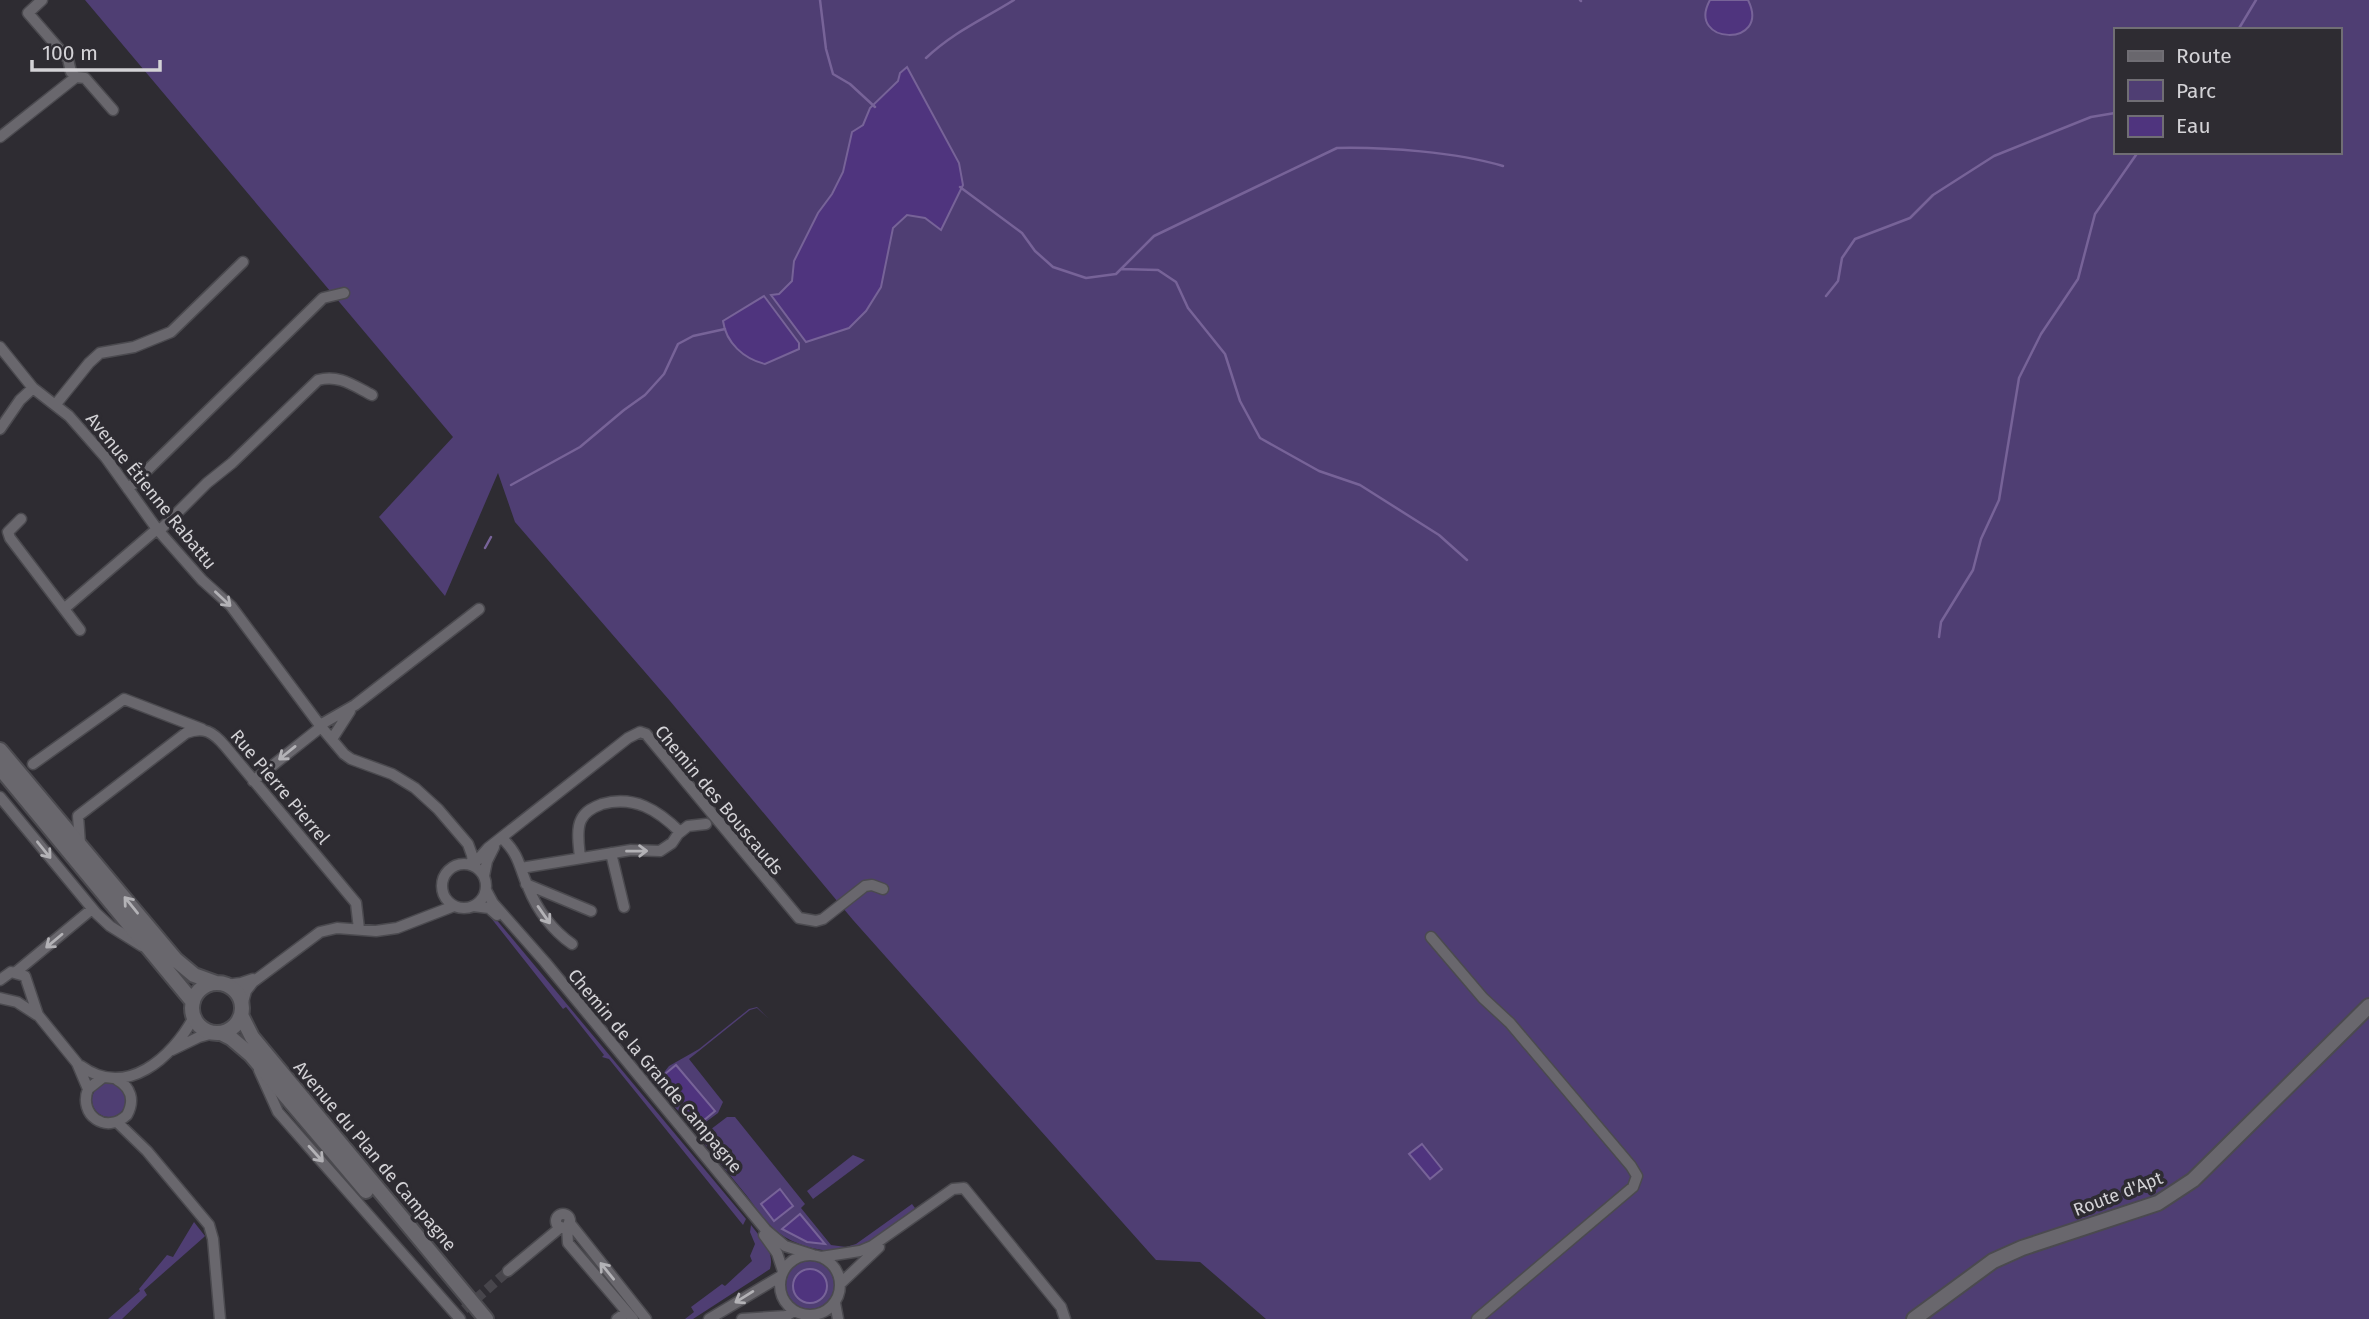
<svg xmlns="http://www.w3.org/2000/svg" width="2369" height="1319" font-family="'Fira Sans',sans-serif">
<style>
.green{fill:#4f3e73;fill-rule:evenodd}
.water{fill:#4f347e;stroke:#776398;stroke-width:2}
.lines{fill:none;stroke-linecap:round;stroke-linejoin:round}
.stream{stroke:#776398;stroke-width:2.5}
.street-tunnel{stroke:#47454b;stroke-width:10;stroke-dasharray:10 5;stroke-linecap:butt}
.street-casing{stroke:#4b4a4f;stroke-width:13}
.secondary-casing{stroke:#4b4a4f;stroke-width:18}
.street{stroke:#69676d;stroke-width:10}
.secondary{stroke:#69676d;stroke-width:14}
.oneway{stroke:#b3b2b6}
.labels{text-anchor:middle;stroke-width:7;stroke-linejoin:round;paint-order:stroke}
.street-label{font-size:18px;fill:#d3d2d6;stroke:#2e2c32}
</style>
<rect width="100%" height="100%" fill="#2e2c32"/>
<!-- green -->
<path class="green" d="M85,0H2369V1319H1266L1200,1262L1156,1260L853,920L670,701L515,522L498,473L445,596L379,517L453,437ZM2115,30H2339V152H2115Z
M491,918H495L746,1219L743,1225L609,1059L602,1057L604,1055L566,1007L563,1009Z
M757,1007L769,1019L757,1008L750,1010L689,1059L723,1102L718,1113L695,1130L658,1088V1080L669,1066L699,1049L749,1009Z
M92 1100a17 17 0 1 1 34 0a17 17 0 1 1-34 0Z
M727,1117H735L805,1204L801,1208L831,1245L846,1247L856,1244L912,1204L915,1208C897,1222 879,1239 857,1248C834,1256 799,1248 779,1233C767,1224 756,1208 747,1196C732,1178 717,1159 702,1141V1136Z
M853,1155L865,1160L813,1199L807,1191Z
M194,1222L205,1236L203,1238L144,1290L147,1295L122,1319H108L140,1291L139,1289L167,1255L173,1257Z
M751,1225C761,1239 775,1251 770,1269L693,1319H685L694,1312L691,1307L722,1284L725,1286L752,1261L750,1256L755,1244L750,1232Z
M786 1285a24 24 0 1 1 48 0a24 24 0 1 1-48 0Z"/>
<!-- water -->
<path class="water" d="M1710,0H1748C1772,48 1685,45 1710,0Z
M907,67L959,163L963,185L941,230L925,218L907,215L893,228L881,287L866,311L849,328L806,342L771,295L779,294L792,281L794,261L818,213L832,194L843,172L852,132L863,125L870,108L898,81L900,73Z
M764,296L799,343V349L765,364C744,359 726,343 723,321Z
M676,1065L715,1111L698,1125L664,1084L665,1074Z
M1422,1144L1442,1169L1430,1179L1409,1154Z
M780,1189L793,1206L774,1221L761,1204Z
M800,1214L825,1244L807,1242L782,1229Z
M793 1286a17 17 0 1 1 34 0a17 17 0 1 1-34 0Z"/>
<g class="lines">
<!-- stream -->
<path class="stream" d="M820,0L826,49L833,74L850,84L875,107
M1580,0L1581,1
M2238,30L2256,0
M926,58C955,31 982,20 1014,0
M960,187L1022,233L1035,251L1053,267L1086,278L1116,274L1154,236L1337,148C1386,147 1456,152 1503,166
M1121,269L1158,270L1176,282L1188,308L1225,354L1240,401L1260,438L1319,471L1360,485L1439,535L1467,560
M1826,296L1838,281L1842,258L1855,239L1910,218L1933,195L1994,156L2091,117L2115,113
M511,485L580,447L624,410L645,395L664,374L678,344L693,336L725,329
M485,548L491,537
M1939,637L1941,622L1973,570L1981,539L1999,500L2019,378L2041,334L2078,279L2095,214L2138,152"/>
<!-- street-tunnel -->
<path class="street-tunnel" d="M453,1319L508,1271"/>
<!-- street casing -->
<g class="street-casing">
<path id="street" d="M42,0L28,13L68,59L71,72L76,77L85,78L113,110
M0,137L76,77
M0,347L33,388L69,416L106,458L157,529L202,580L231,606L322,728L344,754L351,759L392,774L415,788L438,809L468,844L472,855L473,865
M56,404L89,363L100,353L134,347L171,332L243,262
M0,429L20,400L33,388
M128,489L323,298L344,293
M21,519L8,532L10,538L80,630
M159,531L207,483L232,463L318,380C339,374 354,386 372,395
M65,608L157,529
M320,725L355,705L479,609
M332,739L350,711
M33,764L124,699L202,729
M253,781L321,727
M0,797L96,913L110,926L142,946
M502,838C520,856 518,864 528,887C537,909 552,930 572,944
M80,844L78,816L186,733C204,726 213,732 225,746L356,903L359,929
M611,853L624,907
M580,858C579,846 576,830 581,820C585,811 594,807 602,804C634,795 658,810 680,832
M442 886a22 22 0 1 1 44 0a22 22 0 1 1-44 0Z
M473,865L488,848L628,738L640,732L646,734L799,918L816,921L823,919L865,886L872,885L883,889
M521,868L631,850L660,851L672,843L678,834L688,826L706,824
M484,876L487,861L494,847
M526,884L591,911
M486,890L493,903L545,962L766,1230L785,1246L813,1255
M473,906L489,908L497,915
M1431,937L1483,998L1510,1023L1631,1166L1637,1176L1633,1187L1477,1319
M16,972L92,909
M0,980L11,972L25,976L38,1015L77,1063L88,1089
M225,985L241,983L253,979
M0,998L17,1002L37,1015
M242,1006L246,991L253,982L320,932L337,928L376,931L397,928L454,906
M172,1050L199,1037L214,1033
M81,1066C126,1099 172,1058 194,1017
M259,1070L278,1112L460,1319
M102,1078L88,1089C78,1115 106,1135 127,1115C135,1100 131,1087 116,1079
M117,1122L147,1151L209,1225L213,1239L220,1319
M556 1221a7 7 0 1 1 14 0a7 7 0 1 1-14 0Z
M569,1222L646,1319
M567,1226L568,1243L633,1319
M764,1235L777,1253L783,1271
M780 1285a30 30 0 1 1 60 0a30 30 0 1 1-60 0Z
M821,1257L860,1251L872,1246L953,1189L964,1188L1061,1307L1065,1319
M508,1271L561,1227
M840,1284L879,1247
M835,1303L838,1319
M617,1319L627,1312
M709,1319L781,1276
M742,1319L786,1316L794,1311"/>
</g>
<!-- secondary casing -->
<g class="secondary-casing">
<path id="secondary" d="M0,750L176,960L194,975L216,983
M0,768L193,1002
M192 1008a25 25 0 1 1 50 0a25 25 0 1 1-50 0Z
M241,1015L252,1037L486,1319
M221,1033L231,1038L251,1055L366,1191
M1914,1319L1993,1261L2022,1248L2158,1203L2193,1180L2369,1006"/>
</g>
<!-- street -->
<use href="#street" class="street"/>
<!-- secondary -->
<use href="#secondary" class="secondary"/>
</g>
<!-- one-way arrows -->
<defs><path id="oneway-shaft" d="M-6 0H5M1.5-3L5.5 0L1.5 3" fill="none" stroke-width="1.6" stroke-linecap="round" stroke-linejoin="round" transform="scale(1.75)"/></defs>
<g class="oneway">
<use href="#oneway-shaft" transform="translate(223 599) rotate(43)"/>
<use href="#oneway-shaft" transform="translate(287 753) rotate(141)"/>
<use href="#oneway-shaft" transform="translate(44 850) rotate(51)"/>
<use href="#oneway-shaft" transform="translate(637 851) rotate(-1)"/>
<use href="#oneway-shaft" transform="translate(131 905) rotate(-129)"/>
<use href="#oneway-shaft" transform="translate(544 915) rotate(55)"/>
<use href="#oneway-shaft" transform="translate(54 941) rotate(140)"/>
<use href="#oneway-shaft" transform="translate(316 1154) rotate(48)"/>
<use href="#oneway-shaft" transform="translate(607 1271) rotate(-129)"/>
<use href="#oneway-shaft" transform="translate(744 1297) rotate(148)"/>
</g>
<g class="labels">
<!-- street labels -->
<g class="street-label">
<text transform="translate(151 491) rotate(51)" y="6">Avenue Étienne Rabattu</text>
<text transform="translate(280 787) rotate(50)" y="6">Rue Pierre Pierrel</text>
<text transform="translate(719 800) rotate(50)" y="6">Chemin des Bouscauds</text>
<text transform="translate(655 1071) rotate(50)" y="6">Chemin de la Grande Campagne</text>
<text transform="translate(375 1156) rotate(50)" y="6">Avenue du Plan de Campagne</text>
<text transform="translate(2118 1194) rotate(-21)" y="6">Route d'Apt</text>
</g>
</g>
<!-- legend -->
<rect x="2114" y="28" width="228" height="126" fill="#2e2c32" stroke="#706e74" stroke-width="2"/>
<rect x="2128" y="51" width="35" height="10" fill="#69676d" stroke="#706e74" stroke-width="2"/>
<text x="2176" y="63" font-size="21" fill="#d3d2d6">Route</text>
<rect x="2128" y="80" width="35" height="21" fill="#4f3e73" stroke="#706e74" stroke-width="2"/>
<text x="2176" y="98" font-size="21" fill="#d3d2d6">Parc</text>
<rect x="2128" y="116" width="35" height="21" fill="#4f347e" stroke="#706e74" stroke-width="2"/>
<text x="2176" y="133" font-size="21" fill="#d3d2d6">Eau</text>
<!-- scale -->
<path d="M32 60v10h128v-10" fill="none" stroke="#d3d2d6" stroke-width="3.5"/>
<text x="42" y="60" font-size="21" fill="#d3d2d6" stroke="#2e2c32" stroke-width="5" paint-order="stroke">100 m</text>
</svg>
